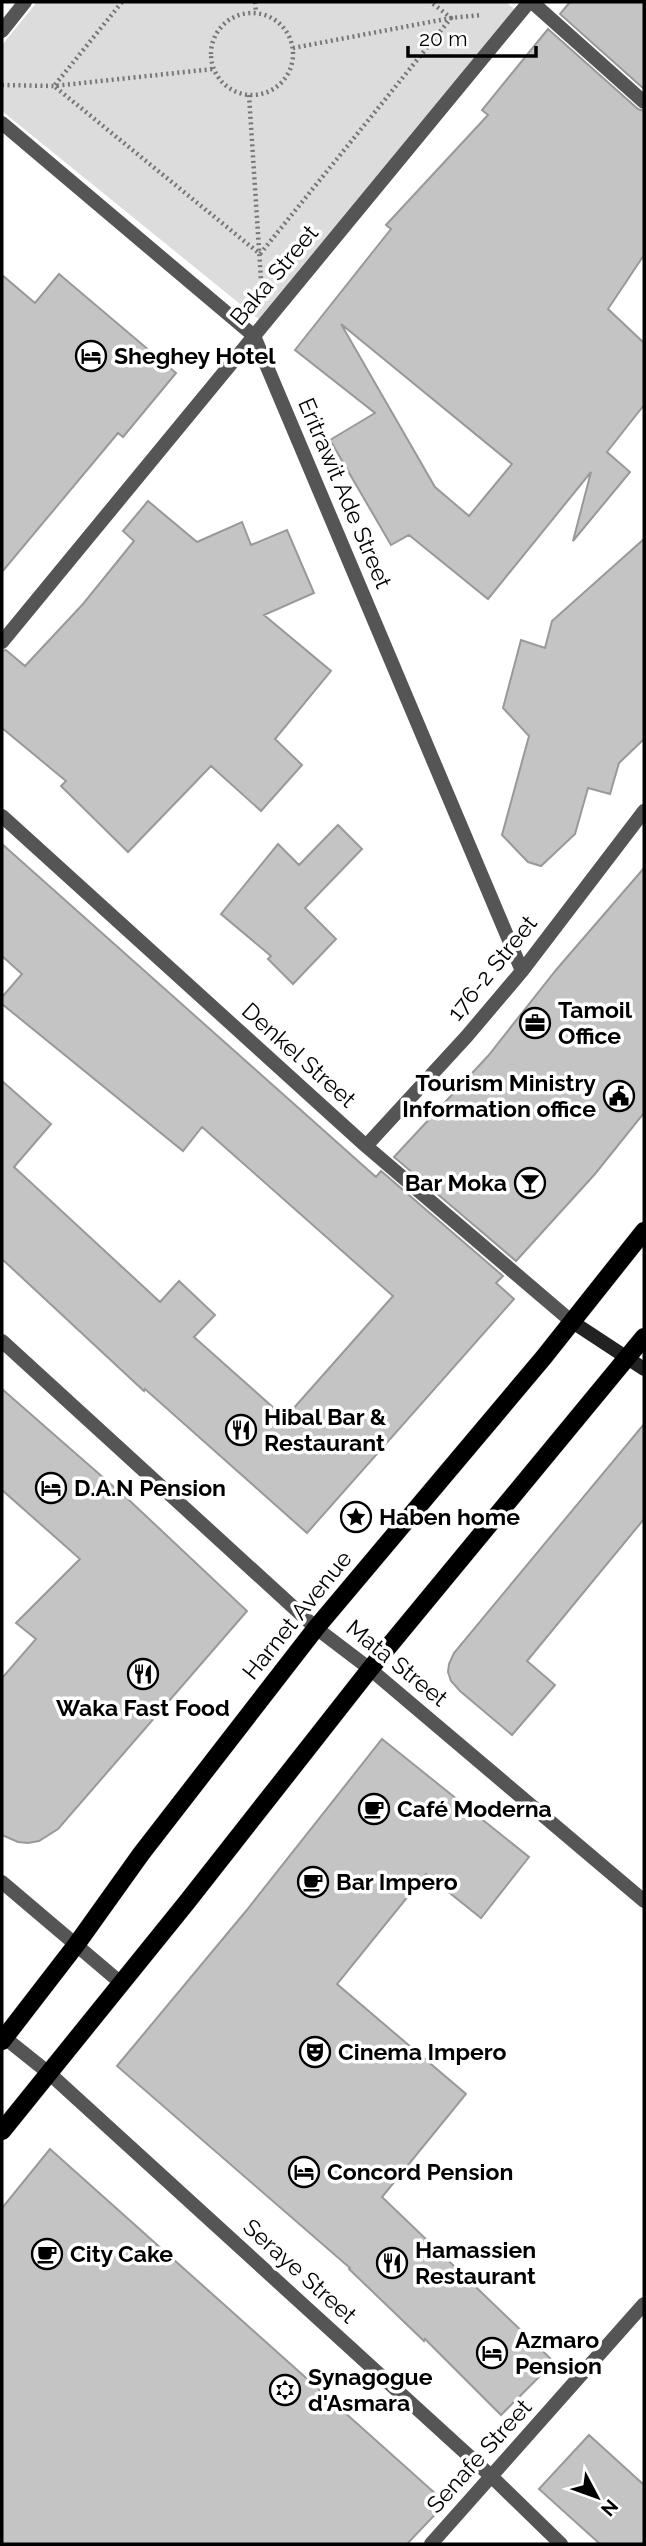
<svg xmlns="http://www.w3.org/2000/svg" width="646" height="2546" font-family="Raleway,sans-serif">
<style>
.green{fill:#dcdcdc}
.building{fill:#c4c4c4;stroke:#999;stroke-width:2;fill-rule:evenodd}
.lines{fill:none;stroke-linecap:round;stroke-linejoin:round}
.primary-casing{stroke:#dbdbdb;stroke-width:19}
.path{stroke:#777;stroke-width:4.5;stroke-dasharray:2 3.5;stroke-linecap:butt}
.minor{stroke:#555;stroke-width:14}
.tertiary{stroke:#555;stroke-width:14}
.secondary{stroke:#222;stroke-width:14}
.primary{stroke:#000;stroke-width:18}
.labels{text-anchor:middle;stroke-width:7;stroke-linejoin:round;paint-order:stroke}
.street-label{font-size:23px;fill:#000;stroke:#fff}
.poi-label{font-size:23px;font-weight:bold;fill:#000;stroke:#fff;text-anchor:start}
</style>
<rect width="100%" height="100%" fill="#fff"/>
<!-- green -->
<path class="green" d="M37,2H506L518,12L261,321L2,111V45Z"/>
<!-- building -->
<path class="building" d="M570,2H644V89L560,14Z
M548,29L638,109L644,111V255L608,309L644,343V405L607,452L630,472L573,541L591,472L488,599L409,535L391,545L330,440L375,413L295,350L391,229L386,225L488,115L482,110ZM341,324L512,464L469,516L435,487Z
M59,274L176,373L123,437L118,433L2,572V275L35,303Z
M148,501L197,542L242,522L251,545L287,530L314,593L264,615L331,671L275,739L302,765L261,811L211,766L128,852L61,786L66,781L2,728V651L6,650L25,666L83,604L134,541L123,531Z
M644,539V739L619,763L610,794L588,788L575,834L541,866L528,862L502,835L529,736L503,708L521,640L545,648L552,621Z
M338,825L362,849L305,908L336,939L293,984L268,959L271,956L221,914L278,844L299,865Z
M2,844L376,1177L381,1171L503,1276L496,1283L514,1299L307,1533L145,1389L144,1391L2,1259V1081L51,1124L14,1167L160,1302L179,1281L215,1315L194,1337L285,1418L393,1296L202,1127L183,1151L2,1004V997L22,974L2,956Z
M644,868V1113L595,1174L516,1261L394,1157L488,1056L556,970Z
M2,1389L130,1501L247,1611L58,1829L39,1841L28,1843L18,1842L2,1835V1678L36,1639L16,1623L80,1559L2,1490Z
M644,1424V1519L527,1661L555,1685L512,1735L460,1691L451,1681L448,1672L449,1664L454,1653Z
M382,1739L529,1857L481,1918L426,1874L337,1984L466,2094L382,2197L554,2362L501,2415L425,2339L424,2341L349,2269L350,2268L117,2066L246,1911Z
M50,2149L446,2503L407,2544H2V2208Z
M589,2435L644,2485V2544H600L539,2489Z"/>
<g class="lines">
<!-- primary casing -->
<g class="primary-casing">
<path id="primary" d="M2,2041L76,1945L141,1854L316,1628L544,1357L644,1231
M2,2131L187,1902L370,1669L644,1337"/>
</g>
<!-- path -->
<path class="path" d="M122,2L54,86L260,254L451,18L431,2
M255,2L256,12
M211 54a41 41 0 1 1 82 0a41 41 0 1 1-82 0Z
M293,48L451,18L481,15
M2,85L54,86L213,69
M249,95L261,280"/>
<!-- minor -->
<path class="minor" d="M532,2L644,102
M2,123L254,336L522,971
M2,642L529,2
M2,816L366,1146L571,1321
M366,1146L467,1036L522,971L644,811
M2,1341L316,1628
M2,1882L121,1983
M5,2038L50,2074L492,2477L561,2544
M431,2544L644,2304"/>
<!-- tertiary -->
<path class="tertiary" d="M2,31L25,2
M316,1628L370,1669L644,1901"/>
<!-- secondary -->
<path class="secondary" d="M571,1321L644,1369"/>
<!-- primary -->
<use href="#primary" class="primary"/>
</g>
<!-- icons -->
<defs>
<g id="hotel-ring" transform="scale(1.575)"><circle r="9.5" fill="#fff" stroke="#000" stroke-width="1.5"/><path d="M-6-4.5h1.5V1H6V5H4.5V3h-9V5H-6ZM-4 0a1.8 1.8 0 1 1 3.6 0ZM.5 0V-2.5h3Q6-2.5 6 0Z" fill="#000"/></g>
<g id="office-ring" transform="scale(1.575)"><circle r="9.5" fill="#fff" stroke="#000" stroke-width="1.5"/><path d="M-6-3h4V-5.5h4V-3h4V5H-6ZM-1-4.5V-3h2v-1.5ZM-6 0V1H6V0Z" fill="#000"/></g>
<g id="civic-ring" transform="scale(1.575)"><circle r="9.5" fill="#fff" stroke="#000" stroke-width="1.5"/><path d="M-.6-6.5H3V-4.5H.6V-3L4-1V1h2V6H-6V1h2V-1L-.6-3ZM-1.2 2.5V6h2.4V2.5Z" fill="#000"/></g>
<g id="bar-ring" transform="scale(1.575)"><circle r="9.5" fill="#fff" stroke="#000" stroke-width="1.5"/><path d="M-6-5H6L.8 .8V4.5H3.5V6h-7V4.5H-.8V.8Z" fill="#000"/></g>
<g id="restaurant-ring" transform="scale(1.575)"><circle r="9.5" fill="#fff" stroke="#000" stroke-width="1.5"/><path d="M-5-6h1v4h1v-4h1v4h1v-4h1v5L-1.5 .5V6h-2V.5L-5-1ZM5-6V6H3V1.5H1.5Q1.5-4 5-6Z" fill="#000"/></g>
<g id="sight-ring" transform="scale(1.575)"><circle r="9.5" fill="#fff" stroke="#000" stroke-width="1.5"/><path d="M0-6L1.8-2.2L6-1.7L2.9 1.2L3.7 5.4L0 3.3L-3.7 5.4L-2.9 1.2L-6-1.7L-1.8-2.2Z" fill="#000"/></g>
<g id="cafe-ring" transform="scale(1.575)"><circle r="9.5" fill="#fff" stroke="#000" stroke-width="1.5"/><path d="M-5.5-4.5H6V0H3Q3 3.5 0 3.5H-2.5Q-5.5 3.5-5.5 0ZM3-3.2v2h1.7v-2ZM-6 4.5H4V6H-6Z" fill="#000"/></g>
<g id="theatre-ring" transform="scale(1.575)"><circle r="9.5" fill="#fff" stroke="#000" stroke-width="1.5"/><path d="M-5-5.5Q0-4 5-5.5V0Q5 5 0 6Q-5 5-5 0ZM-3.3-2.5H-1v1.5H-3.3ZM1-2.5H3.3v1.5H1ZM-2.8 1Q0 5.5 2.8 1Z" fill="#000"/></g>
<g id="synagogue-ring" transform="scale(1.575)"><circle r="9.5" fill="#fff" stroke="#000" stroke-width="1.5"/><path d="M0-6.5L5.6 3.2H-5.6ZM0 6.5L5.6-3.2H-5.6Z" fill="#000"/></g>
</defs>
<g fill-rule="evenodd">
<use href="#hotel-ring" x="91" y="356"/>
<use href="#office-ring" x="535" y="1023"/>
<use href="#civic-ring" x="619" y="1096"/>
<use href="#bar-ring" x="530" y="1183"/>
<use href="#restaurant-ring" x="241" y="1430"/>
<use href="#hotel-ring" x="51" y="1488"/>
<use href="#sight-ring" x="356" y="1517"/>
<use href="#restaurant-ring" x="143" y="1674"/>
<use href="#cafe-ring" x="374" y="1809"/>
<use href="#cafe-ring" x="313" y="1882"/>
<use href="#theatre-ring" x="315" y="2052"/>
<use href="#hotel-ring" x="304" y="2172"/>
<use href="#cafe-ring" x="47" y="2254"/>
<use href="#restaurant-ring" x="392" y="2263"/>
<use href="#hotel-ring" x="492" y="2353"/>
<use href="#synagogue-ring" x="285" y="2390"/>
</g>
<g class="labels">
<!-- street labels -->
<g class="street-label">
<text transform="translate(274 275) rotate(-50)" y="8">Baka Street</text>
<text transform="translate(345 493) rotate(67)" y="8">Eritrawit Ade Street</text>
<text transform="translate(492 968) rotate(-51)" y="8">176-2 Street</text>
<text transform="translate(299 1055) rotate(42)" y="8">Denkel Street</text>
<text transform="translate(297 1615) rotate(-51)" y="8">Harnet Avenue</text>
<text transform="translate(397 1663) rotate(39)" y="8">Mata Street</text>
<text transform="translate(300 2271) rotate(42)" y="8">Seraye Street</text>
<text transform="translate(479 2456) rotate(-48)" y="8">Senafe Street</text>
</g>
<!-- poi labels -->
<g class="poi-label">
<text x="114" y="364">Sheghey Hotel</text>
<text x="558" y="1018">Tamoil<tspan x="558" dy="26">Office</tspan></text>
<text x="596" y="1091" text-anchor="end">Tourism Ministry<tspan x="596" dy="26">Information office</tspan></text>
<text x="507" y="1191" text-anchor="end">Bar Moka</text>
<text x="264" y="1425">Hibal Bar &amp;<tspan x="264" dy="26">Restaurant</tspan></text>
<text x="74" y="1496">D.A.N Pension</text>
<text x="379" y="1525">Haben home</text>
<text x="143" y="1716" text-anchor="middle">Waka Fast Food</text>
<text x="397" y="1817">Café Moderna</text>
<text x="336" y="1890">Bar Impero</text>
<text x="338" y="2060">Cinema Impero</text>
<text x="327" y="2180">Concord Pension</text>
<text x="415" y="2258">Hamassien<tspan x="415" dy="26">Restaurant</tspan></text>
<text x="70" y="2262">City Cake</text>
<text x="515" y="2348">Azmaro<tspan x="515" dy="26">Pension</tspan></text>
<text x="308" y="2385">Synagogue<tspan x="308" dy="26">d'Asmara</tspan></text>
</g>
</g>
<!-- border -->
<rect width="646" height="2546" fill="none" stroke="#000000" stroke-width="7"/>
<!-- north arrow -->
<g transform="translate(597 2497) rotate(131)" stroke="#ffffff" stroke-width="5" paint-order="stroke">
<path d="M0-5L12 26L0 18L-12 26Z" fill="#000000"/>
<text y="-10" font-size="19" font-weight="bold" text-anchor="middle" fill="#000000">N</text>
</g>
<!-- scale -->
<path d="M408 46v10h128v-10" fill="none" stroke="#000000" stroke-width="3.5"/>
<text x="419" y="46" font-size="21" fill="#000000" stroke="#ffffff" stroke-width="5" paint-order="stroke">20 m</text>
</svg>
